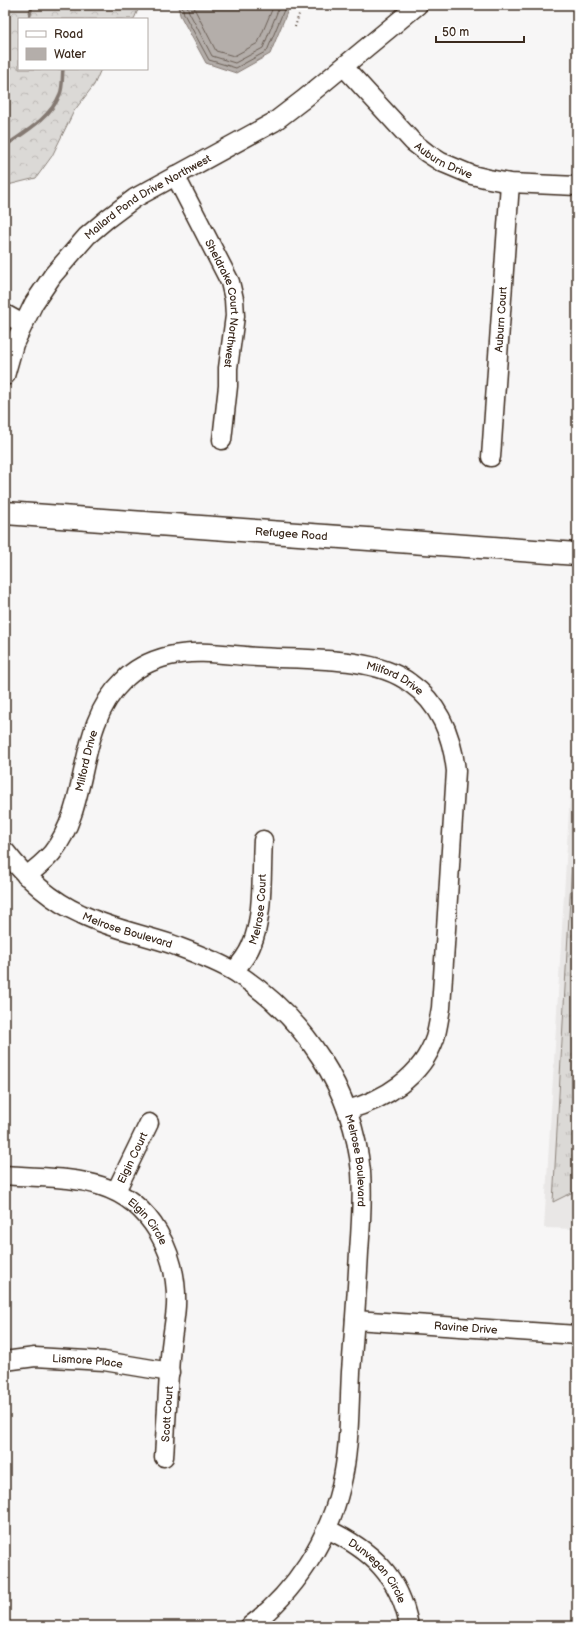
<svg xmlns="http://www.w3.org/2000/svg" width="582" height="1631" font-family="'Balsamiq Sans',sans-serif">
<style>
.built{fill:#e9e7e6}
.grass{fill:url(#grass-tufts);stroke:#8b827a}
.forest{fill:url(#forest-crowns);stroke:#8b827a}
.water{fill:#b4aeaa;stroke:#847972}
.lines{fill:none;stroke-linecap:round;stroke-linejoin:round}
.shore{stroke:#6b5f56;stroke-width:1}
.stream{stroke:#847972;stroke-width:3.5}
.minor-casing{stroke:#3b2a1e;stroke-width:21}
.major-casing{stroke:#3b2a1e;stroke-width:25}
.path{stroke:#3b2a1e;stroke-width:2;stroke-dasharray:1 3;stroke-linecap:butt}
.minor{stroke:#fff;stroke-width:18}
.major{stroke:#fff;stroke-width:22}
.labels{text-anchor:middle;stroke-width:3;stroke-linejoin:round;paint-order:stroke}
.street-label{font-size:11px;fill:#3b2a1e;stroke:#fff}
</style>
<defs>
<pattern id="grass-tufts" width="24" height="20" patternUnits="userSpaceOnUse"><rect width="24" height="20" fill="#dbd9d6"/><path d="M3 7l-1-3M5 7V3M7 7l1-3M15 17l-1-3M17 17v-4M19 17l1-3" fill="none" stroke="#bdbab7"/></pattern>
<pattern id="forest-crowns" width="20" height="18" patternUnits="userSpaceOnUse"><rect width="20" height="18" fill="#dbd9d6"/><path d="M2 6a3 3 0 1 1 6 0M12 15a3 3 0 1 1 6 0" fill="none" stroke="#bdbab7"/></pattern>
</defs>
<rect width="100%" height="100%" fill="#f7f6f6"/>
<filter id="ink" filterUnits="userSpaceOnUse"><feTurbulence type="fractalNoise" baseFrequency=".025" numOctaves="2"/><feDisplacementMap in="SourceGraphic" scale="8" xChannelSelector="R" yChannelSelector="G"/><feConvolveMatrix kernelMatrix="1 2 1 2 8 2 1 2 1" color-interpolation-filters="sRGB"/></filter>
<g filter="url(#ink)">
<!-- built -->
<path class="built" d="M577,678V1229L544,1228Z"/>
<!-- grass -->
<path class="grass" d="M577,773V1190L553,1202Z"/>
<!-- forest -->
<path class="forest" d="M6,5H140L134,19H19V69H101L94,85L74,111L52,156L36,178L8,185L5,184Z"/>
<!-- water -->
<path class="water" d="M178,5H290L270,54L236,73L206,63L180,15Z"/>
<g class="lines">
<!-- shore -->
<path class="shore" d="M182,5L184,14L209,60L236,68L267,51L286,5
M187,5L189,12L212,56L235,63L263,48L280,5
M194,5L195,10L216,51L234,56L258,43L274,5"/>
<!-- stream -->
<path class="stream" d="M29,19L32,5
M5,143L8,144C27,131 51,117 60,94C63,87 62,77 63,69"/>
<!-- minor casing -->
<g class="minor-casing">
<g id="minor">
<path id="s1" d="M344,67L413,142L427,153L441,162L472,175L489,179L510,183L577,186"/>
<path id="s2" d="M175,175L230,282L234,299L235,316L228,368V386L222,440"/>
<path d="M5,314L23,324"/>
<path id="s3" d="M5,376L14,344L34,303L53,275L87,236L107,219L135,198L274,122L304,99L418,5"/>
<path id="s4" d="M491,457L510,183"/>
<path id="s5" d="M5,851C25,877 50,900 81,914C109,928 141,934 171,944C192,952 215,960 235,972C304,1017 353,1089 361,1172C363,1199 361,1226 359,1252C357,1292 354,1332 351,1372C349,1410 350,1449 341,1486C328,1541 295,1592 250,1626"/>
<path id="s6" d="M26,876C36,869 44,862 52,853C92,802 75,727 123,681C135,668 153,660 169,656C198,649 228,655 257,657C302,660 373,655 410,683C440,704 452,735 456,771L441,1008C439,1018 438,1028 435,1038C422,1077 384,1100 347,1110"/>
<path id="s7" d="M234,971C241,963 247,956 251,946C264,918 261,871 263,840"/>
<path id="s8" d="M5,1175C37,1178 71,1176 101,1186C152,1202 178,1254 176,1306C175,1323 171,1340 170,1357C168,1390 166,1424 164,1457"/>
<path id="s9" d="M116,1191L149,1123"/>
<path id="s10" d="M355,1320L577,1335"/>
<path id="s11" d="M5,1361L35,1357L104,1361L170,1372"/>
<path id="s12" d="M327,1529C371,1550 400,1576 409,1626"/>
</g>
</g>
<!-- major casing -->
<g class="major-casing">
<g id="major">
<path id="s13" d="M5,513L577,554"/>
</g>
</g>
<!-- path -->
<path class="path" d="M295,27L302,5
M577,901L576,921H577"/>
<!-- minor -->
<use href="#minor" class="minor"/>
<!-- major -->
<use href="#major" class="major"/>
</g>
</g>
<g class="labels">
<!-- street labels -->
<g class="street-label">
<text dy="4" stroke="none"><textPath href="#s1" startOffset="138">Auburn Drive</textPath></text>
<text dy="4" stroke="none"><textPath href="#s3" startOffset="237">Mallard Pond Drive Northwest</textPath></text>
<text dy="4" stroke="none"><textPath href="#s2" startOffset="140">Sheldrake Court Northwest</textPath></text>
<text dy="4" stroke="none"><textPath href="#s4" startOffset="138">Auburn Court</textPath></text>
<text dy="4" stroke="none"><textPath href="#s13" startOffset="287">Refugee Road</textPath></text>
<text dy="4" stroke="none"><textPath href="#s6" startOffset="506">Milford Drive</textPath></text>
<text dy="4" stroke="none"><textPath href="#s6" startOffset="134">Milford Drive</textPath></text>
<text dy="4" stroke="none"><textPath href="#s7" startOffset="68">Melrose Court</textPath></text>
<text dy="4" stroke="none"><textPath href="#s5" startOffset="149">Melrose Boulevard</textPath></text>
<text dy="4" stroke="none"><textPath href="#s9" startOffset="37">Elgin Court</textPath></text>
<text dy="4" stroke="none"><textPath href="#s5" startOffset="497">Melrose Boulevard</textPath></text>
<text dy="4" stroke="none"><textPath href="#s8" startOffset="157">Elgin Circle</textPath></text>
<text dy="4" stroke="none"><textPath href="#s10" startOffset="111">Ravine Drive</textPath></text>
<text dy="4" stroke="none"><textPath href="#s11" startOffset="83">Lismore Place</textPath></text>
<text transform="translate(167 1414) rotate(-86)" y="4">Scott Court</text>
<text dy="4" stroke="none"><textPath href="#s12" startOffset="67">Dunvegan Circle</textPath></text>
</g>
</g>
<!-- margin -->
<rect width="582" height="1631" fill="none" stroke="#fff" stroke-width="20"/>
<rect x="10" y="10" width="562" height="1611" fill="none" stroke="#3b2a1e" stroke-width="1.5" filter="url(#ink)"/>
<!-- legend -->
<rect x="18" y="18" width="130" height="52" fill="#ffffff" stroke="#b1aaa5"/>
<rect x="26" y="31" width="20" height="6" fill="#ffffff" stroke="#b1aaa5"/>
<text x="54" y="38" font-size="12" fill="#3b2a1e">Road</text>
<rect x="26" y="48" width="20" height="12" fill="#b4aeaa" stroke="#b1aaa5"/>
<text x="54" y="58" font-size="12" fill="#3b2a1e">Water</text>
<!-- scale -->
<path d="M436 36v6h88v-6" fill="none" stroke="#3b2a1e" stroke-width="2"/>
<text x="442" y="36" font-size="12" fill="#3b2a1e" stroke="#ffffff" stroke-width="3" paint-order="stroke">50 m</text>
</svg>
